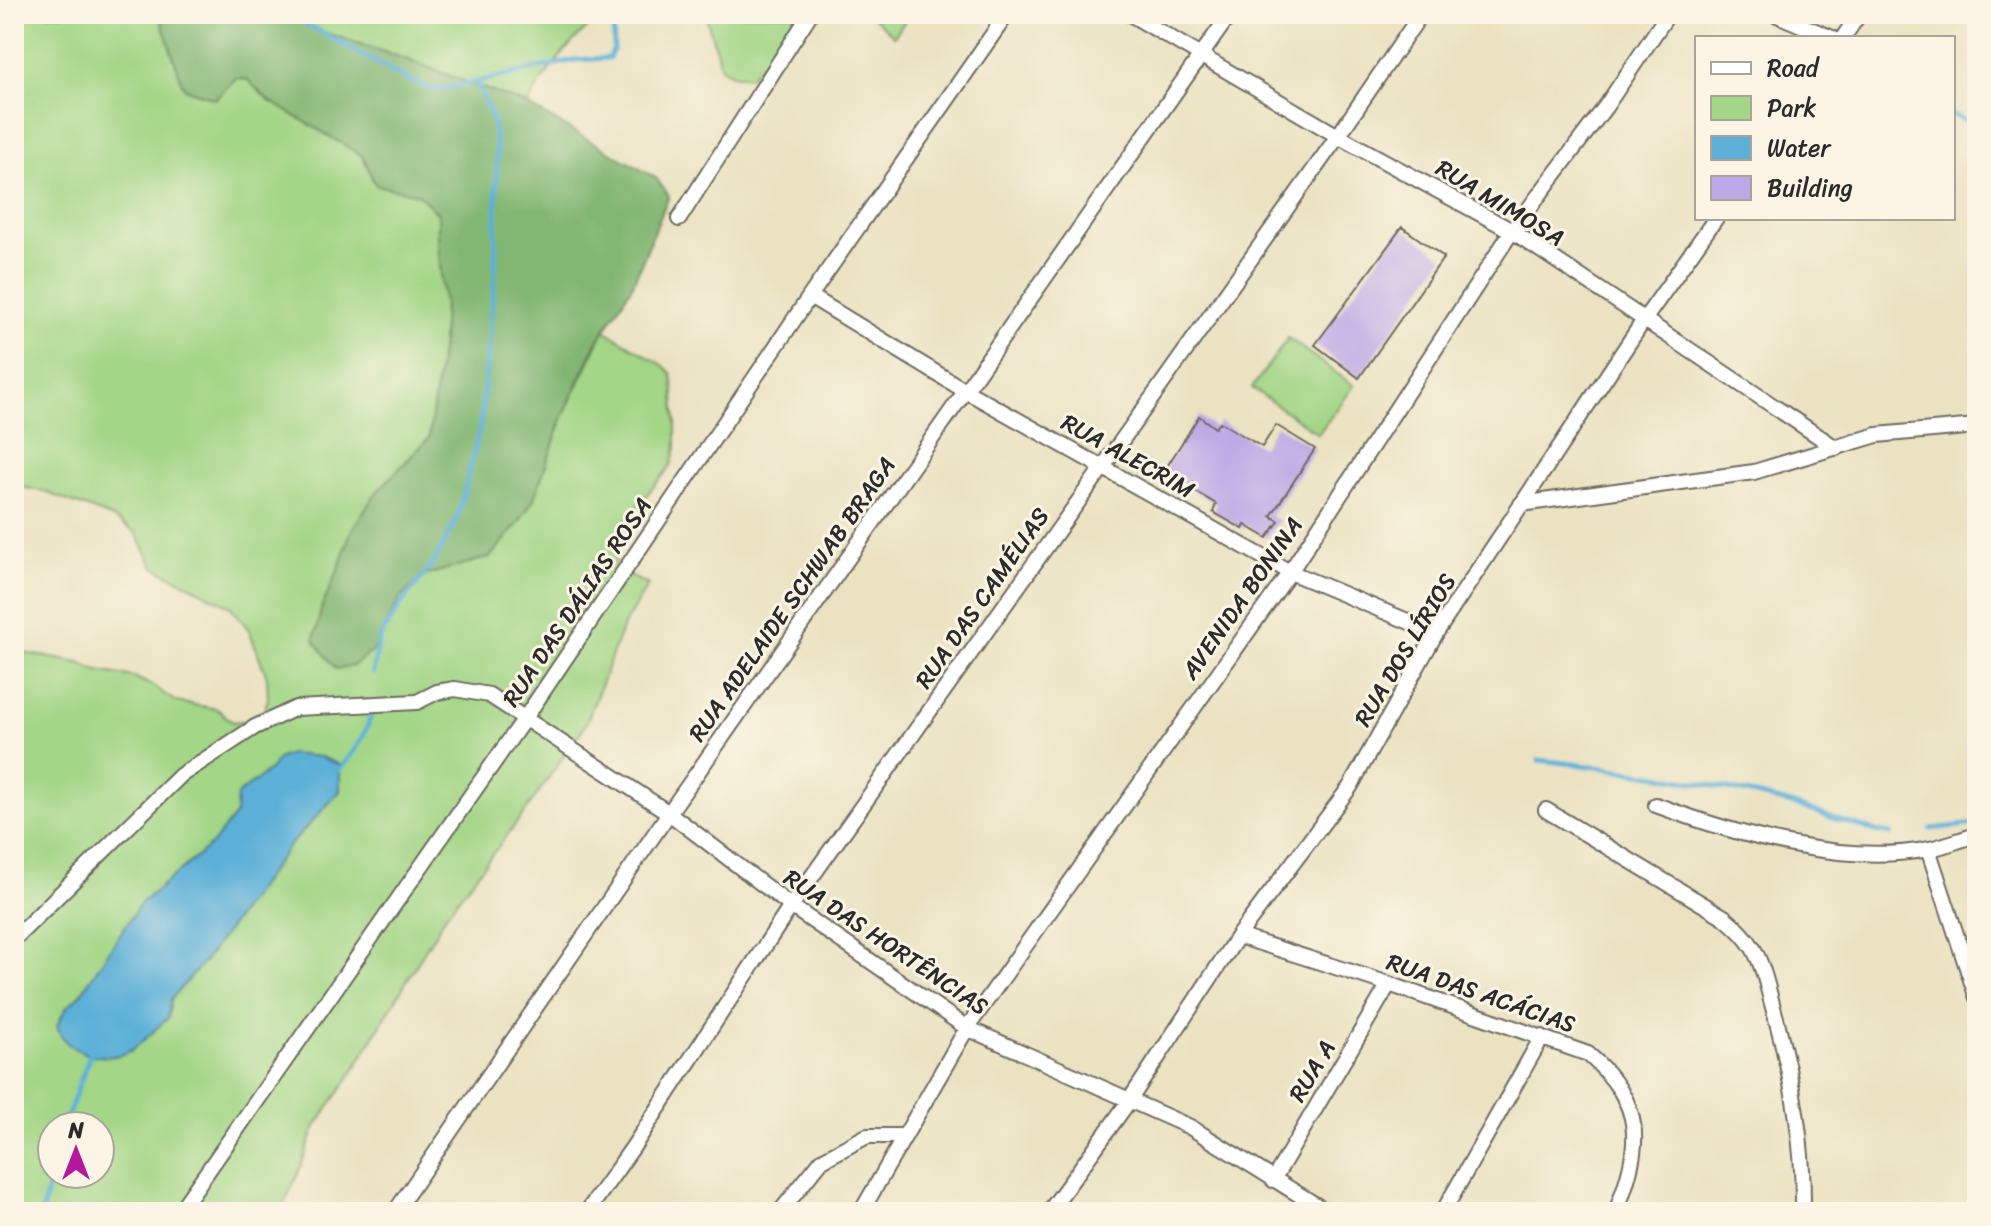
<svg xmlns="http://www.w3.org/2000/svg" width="1991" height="1226" font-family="Sriracha,sans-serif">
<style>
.green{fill:#a3d686;stroke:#678058;stroke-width:2;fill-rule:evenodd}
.forest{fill:#82b773;stroke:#56714f;stroke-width:2}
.water{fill:#5cb0d8;stroke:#446e82;stroke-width:2}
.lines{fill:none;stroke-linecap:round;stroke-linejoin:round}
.stream{stroke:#5cb0d8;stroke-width:5}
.building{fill:#bca8e6}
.minor-casing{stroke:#6e6b60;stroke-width:18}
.minor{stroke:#fff;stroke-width:14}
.labels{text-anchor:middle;stroke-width:6;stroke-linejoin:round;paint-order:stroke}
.street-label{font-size:24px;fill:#2b2b2b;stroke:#fcf5e5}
</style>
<rect width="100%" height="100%" fill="#fcf5e5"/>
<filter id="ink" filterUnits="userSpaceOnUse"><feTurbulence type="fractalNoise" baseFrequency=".0125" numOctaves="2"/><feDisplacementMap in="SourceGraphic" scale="16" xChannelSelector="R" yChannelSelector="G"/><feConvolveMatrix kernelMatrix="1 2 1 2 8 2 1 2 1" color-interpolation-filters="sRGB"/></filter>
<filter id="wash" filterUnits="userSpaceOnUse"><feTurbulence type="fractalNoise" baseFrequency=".006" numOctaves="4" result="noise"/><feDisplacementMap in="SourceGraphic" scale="32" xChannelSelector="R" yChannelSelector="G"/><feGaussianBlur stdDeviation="1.8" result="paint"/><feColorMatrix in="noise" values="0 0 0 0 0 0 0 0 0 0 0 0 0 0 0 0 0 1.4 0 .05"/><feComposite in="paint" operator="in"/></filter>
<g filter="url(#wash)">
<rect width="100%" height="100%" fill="#eae2c1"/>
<!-- green -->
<path class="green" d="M14,14H159L184,88L236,77L248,80L268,100L361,155C370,166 369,175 376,185L419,194L438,214V245L444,305L442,344L429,438L376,493L351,531L339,568L373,650L400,598L423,575L490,557L517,525L533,501L564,414L604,330L664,366L671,373L673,382L676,423V448L671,466L629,516L612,545L618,570L648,585L623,626L586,724L525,812L447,913L354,1070L315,1128L298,1174L280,1212H14V651L79,663L98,671L134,677L153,686L176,702L217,709L233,722L255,720L264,710L268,699L267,677L249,630L230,606L154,567L136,533L111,517L42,491L14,486ZM321,757L340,791L289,846L203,963L171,999L168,1018L149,1033L57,1025L67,1007L80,995L140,904L211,845L236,814L237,795L271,769L279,758ZM52,1126H100V1174H52Z
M291,14H605C572,37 547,70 527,105L408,60L308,27Z
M701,14H806L750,77L732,74L721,68L707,19Z
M869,14H910L894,36Z
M1288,338L1354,386L1318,434L1252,388Z"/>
<!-- forest -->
<path class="forest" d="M159,14H221L223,16L292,14L308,27L408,60L527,105L656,178L669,196L632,286L596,344L564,414L533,501L517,525L490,557L423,576L400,598L374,650L353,666L336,669L314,640L322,606L339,568L351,531L376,493L429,438L442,344L444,305L438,245V214L418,194L376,185C369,175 370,166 361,155L268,100L248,80L236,78L215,99L184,88Z"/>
<!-- water -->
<path class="water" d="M290,754L321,757L340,765V791L289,846L203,963L171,999L168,1018C157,1027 142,1044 130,1051C105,1064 63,1054 57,1025L67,1007L80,995L140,904L211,845L236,814L237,795L271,769L279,758Z"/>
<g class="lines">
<!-- stream -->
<path class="stream" d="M288,14L412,82L433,89H445L574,60L609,58L614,48L613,14
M1953,115L1977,125
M373,673L379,639L401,604L434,562L457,519L480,428L495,276L497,157L493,121L477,83
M1539,760C1622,769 1703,781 1784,802C1820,812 1854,828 1891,834
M338,771C354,752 368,734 372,709
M1931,829L1977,824
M64,1126L91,1052
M42,1212L52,1171"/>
</g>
<g id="blocks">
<!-- building -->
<path class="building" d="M1402,227L1444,257L1359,378L1315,345Z
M1199,416L1215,428L1220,422L1262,447L1276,425L1315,449L1271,516L1279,521L1267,538L1245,525L1243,529L1213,512L1216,504L1166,474V468Z"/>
</g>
</g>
<g filter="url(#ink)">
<use href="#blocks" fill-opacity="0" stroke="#6e6b60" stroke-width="2"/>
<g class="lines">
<!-- minor casing -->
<g class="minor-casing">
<path id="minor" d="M1130,14L1338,136L1512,231L1836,448
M1775,14L1832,38
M1843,38L1859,14
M679,219L810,14
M810,296L964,390L1290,572L1436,633
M1521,504L1754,472L1877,435L1977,426
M1656,805C1737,835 1843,866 1929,849C1945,846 1961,839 1977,835
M1546,810L1724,917C1735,926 1745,935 1753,948C1765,969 1769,995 1776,1018C1793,1083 1804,1145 1803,1212
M1928,849L1977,998
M1238,936L1389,984L1588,1054C1646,1105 1642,1144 1616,1212
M14,939L181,775L255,727L296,708L417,702L437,692L455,689L489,695L669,813L791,906L967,1028L1190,1127L1327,1212
M1273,1180L1389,984
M179,1212L525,718L810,296L1007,14
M395,1212L669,813L1230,14
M587,1212L633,1147L791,906L1338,136L1421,14
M780,1212L822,1160L867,1136H903
M861,1212L967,1028L1290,572L1512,231L1606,106L1668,14
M1049,1212L1129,1101L1238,936L1350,787L1436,633L1644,320L1716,218
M1443,1212L1542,1037"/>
</g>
<!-- minor -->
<use href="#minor" class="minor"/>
</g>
</g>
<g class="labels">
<!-- street labels -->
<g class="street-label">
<text transform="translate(1500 203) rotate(31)" y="8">RUA MIMOSA</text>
<text transform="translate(1128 456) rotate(29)" y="8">RUA ALECRIM</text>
<text transform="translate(982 598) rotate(-55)" y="8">RUA DAS CAMÉLIAS</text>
<text transform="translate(1242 598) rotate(-55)" y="8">AVENIDA BONINA</text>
<text transform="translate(792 599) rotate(-55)" y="8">RUA ADELAIDE SCHWAB BRAGA</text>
<text transform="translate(577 602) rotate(-56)" y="8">RUA DAS DÁLIAS ROSA</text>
<text transform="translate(1405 650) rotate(-59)" y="8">RUA DOS LÍRIOS</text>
<text transform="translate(886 942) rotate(34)" y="8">RUA DAS HORTÊNCIAS</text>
<text transform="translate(1481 993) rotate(19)" y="8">RUA DAS ACÁCIAS</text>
<text transform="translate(1312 1071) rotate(-59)" y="8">RUA A</text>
</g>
</g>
<!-- margin -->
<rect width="1991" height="1226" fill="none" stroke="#fcf5e5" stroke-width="48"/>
<!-- legend -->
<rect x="1695" y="36" width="260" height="184" fill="#fcf5e5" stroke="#a8a49b" stroke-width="2"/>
<rect x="1711" y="62" width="40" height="12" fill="#ffffff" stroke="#a8a49b" stroke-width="2"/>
<text x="1767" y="76" font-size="24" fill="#2b2b2b">Road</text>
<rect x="1711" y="96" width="40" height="24" fill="#a3d686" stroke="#a8a49b" stroke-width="2"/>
<text x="1767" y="116" font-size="24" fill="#2b2b2b">Park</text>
<rect x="1711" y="136" width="40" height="24" fill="#5cb0d8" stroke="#a8a49b" stroke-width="2"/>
<text x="1767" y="156" font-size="24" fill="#2b2b2b">Water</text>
<rect x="1711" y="176" width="40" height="24" fill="#bca8e6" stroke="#a8a49b" stroke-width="2"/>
<text x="1767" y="196" font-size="24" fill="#2b2b2b">Building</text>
<!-- north arrow -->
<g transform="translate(76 1150)"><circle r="38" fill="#fcf5e5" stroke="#a8a49b" stroke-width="2"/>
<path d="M0-6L14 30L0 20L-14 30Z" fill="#b5179e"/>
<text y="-12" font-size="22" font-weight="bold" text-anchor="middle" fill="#2b2b2b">N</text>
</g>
</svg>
